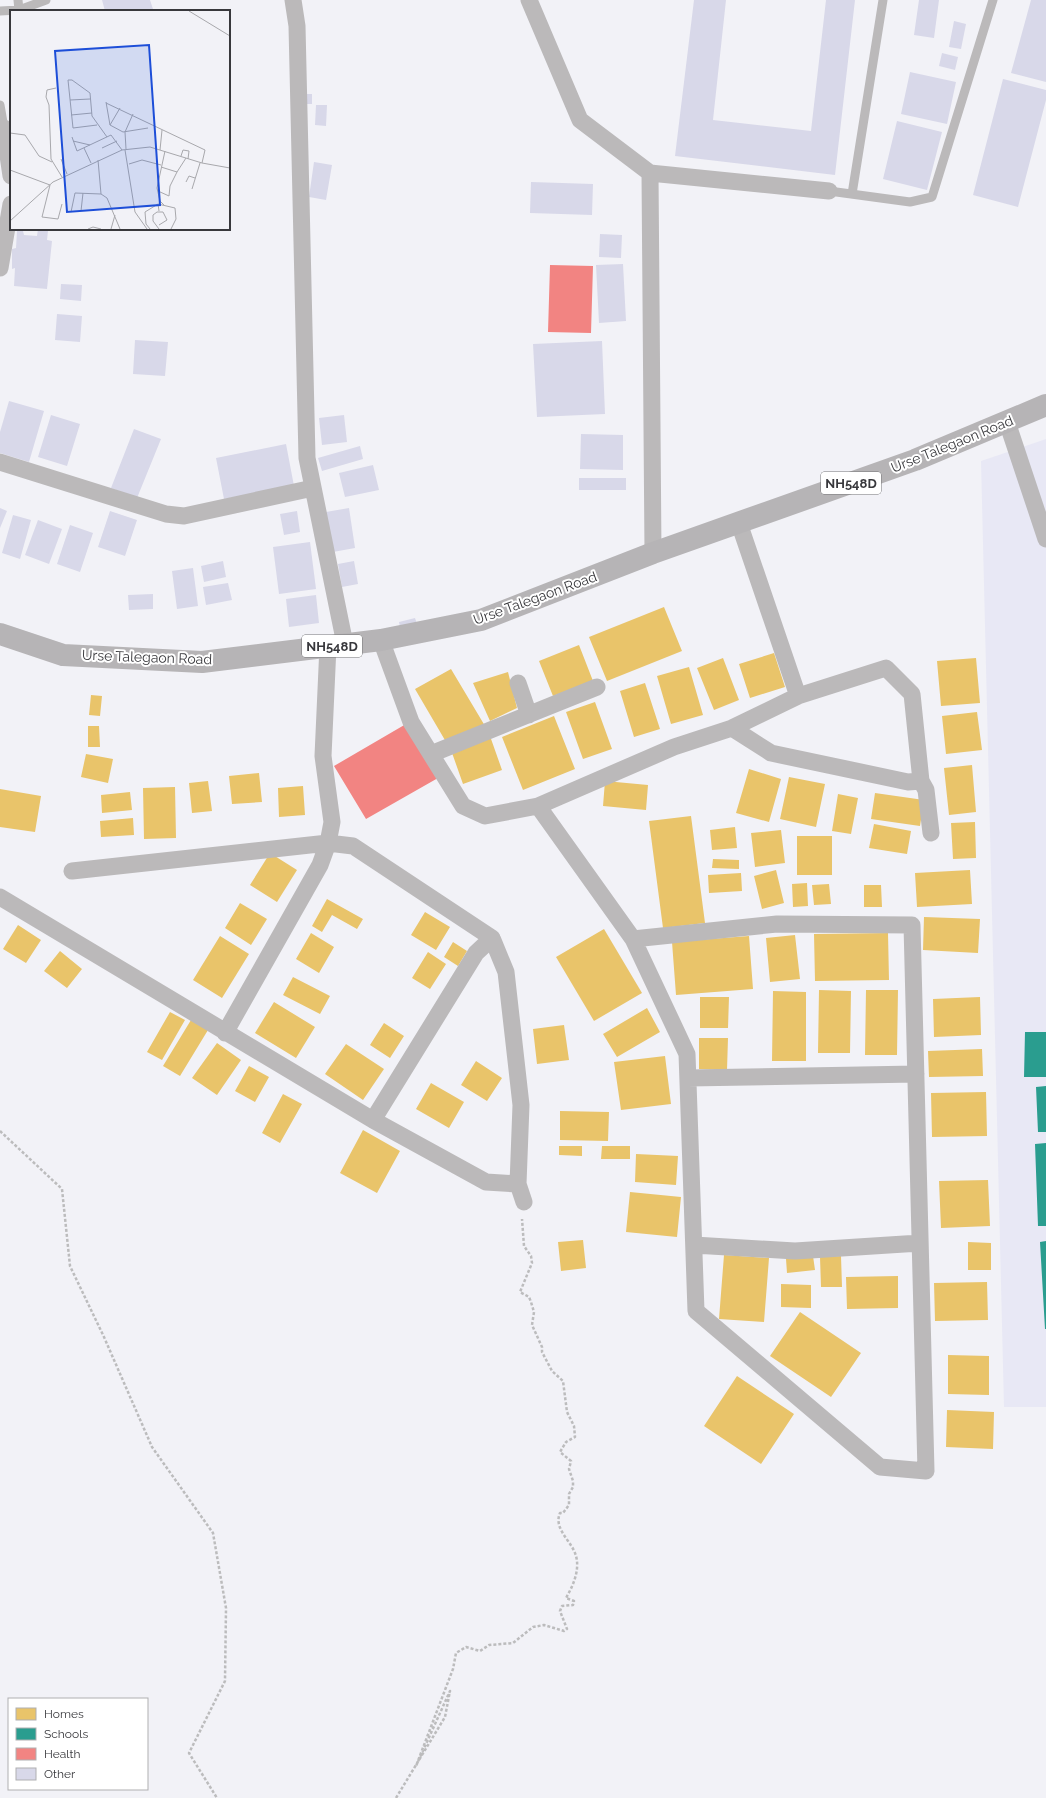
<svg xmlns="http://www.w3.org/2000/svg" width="1046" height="1798" font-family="Raleway,sans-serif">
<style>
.built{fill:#e8e8f5}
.homes{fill:#e9c46a}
.schools{fill:#2a9d8f}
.health{fill:#f28482}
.building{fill:#d8d8e9}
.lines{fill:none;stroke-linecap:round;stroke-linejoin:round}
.path{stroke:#bcbcbd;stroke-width:2.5;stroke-dasharray:3 2;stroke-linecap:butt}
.service{stroke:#bbb9ba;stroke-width:9}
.minor{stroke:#bbb9ba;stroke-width:17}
.trunk{stroke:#b6b4b6;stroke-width:22}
.labels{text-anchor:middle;stroke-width:4;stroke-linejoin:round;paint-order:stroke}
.shield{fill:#fff;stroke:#747476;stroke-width:1}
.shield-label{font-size:13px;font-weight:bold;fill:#38383c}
.street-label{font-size:14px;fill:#38383c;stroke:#fff}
.inset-road{fill:none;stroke:#a8a8ac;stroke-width:1}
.view{fill:#1d4ed8;fill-opacity:0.15;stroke:#1d4ed8;stroke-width:2}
.inset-edge{fill:none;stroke:#38383c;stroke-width:2}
</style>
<rect width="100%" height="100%" fill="#f2f2f7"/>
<!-- built -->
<path class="built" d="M1046,439V1407H1004L981,461Z"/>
<!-- homes -->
<path class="homes" d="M664,607L682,651L607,681L589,637Z
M579,645L593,681L553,696L539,661Z
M774,653L785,687L750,698L739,664Z
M723,658L739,700L714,710L697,668Z
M976,658L980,703L941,706L937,661Z
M689,667L703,715L671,724L657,676Z
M451,669L485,726L449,747L415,689Z
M508,672L517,708L490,721L473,683Z
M645,683L660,729L634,737L620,691Z
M91,695L102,696L100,716L89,715Z
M595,702L612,749L583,759L566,712Z
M977,712L982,750L946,754L942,716Z
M554,716L575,769L523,790L502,737Z
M88,726H99L100,747H88Z
M490,736L502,770L463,784L451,750Z
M86,754L113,759L108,783L81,777Z
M972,765L976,812L949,815L944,768Z
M749,769L781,779L769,822L736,813Z
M259,773L262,802L232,804L229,776Z
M789,777L825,784L816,827L780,819Z
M208,781L212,811L192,813L189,783Z
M605,781L648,785L646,810L603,806Z
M303,786L305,815L279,817L278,788Z
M175,787L176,838L144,839L143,788Z
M0,789L41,796L35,832L0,827Z
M130,792L132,810L102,813L101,795Z
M875,793L924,800L920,826L871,819Z
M838,794L858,798L851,834L832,831Z
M691,816L705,923L663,928L649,821Z
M133,818L134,835L101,837L100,821Z
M975,822L976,858L953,859L951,823Z
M874,824L911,831L907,854L869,848Z
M735,827L737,848L712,850L710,830Z
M781,830L785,863L755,867L751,833Z
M797,836H832V875H797Z
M270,853L297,870L277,902L250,885Z
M713,859L739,860V869L712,868Z
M776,870L784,903L762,909L754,876Z
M970,870L972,904L917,907L915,873Z
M741,873L742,891L709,893L708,875Z
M807,883L808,906L793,907L792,884Z
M829,884L831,904L814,905L812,885Z
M864,885H881L882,907H864Z
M327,899L363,919L357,929L332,915L322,932L312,926Z
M240,903L267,919L251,945L225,928Z
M425,912L450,927L436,950L411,935Z
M924,917L980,919L978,953L923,950Z
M18,925L41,940L26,963L3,949Z
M604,929L642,993L594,1021L556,957Z
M311,933L334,947L319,973L296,959Z
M888,933L889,980L815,981L814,934Z
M795,935L800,979L770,982L766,938Z
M220,936L249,954L222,998L193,980Z
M749,936L753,989L676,995L672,942Z
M453,942L467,951L458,966L444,957Z
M60,951L82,969L67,988L44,971Z
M428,952L446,964L430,989L412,978Z
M293,977L330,996L320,1014L283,995Z
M819,990L851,991L850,1053H818Z
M866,990H898L897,1055H865Z
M773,991L806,992V1061H772Z
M700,997H729L728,1028H700Z
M980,997L981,1035L934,1037L933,999Z
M274,1002L315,1027L296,1058L255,1033Z
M647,1008L660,1032L617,1057L603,1034Z
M170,1012L185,1020L162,1060L147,1052Z
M191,1020L208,1030L180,1076L163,1066Z
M384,1023L404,1036L390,1058L370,1045Z
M564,1025L569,1060L537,1064L533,1029Z
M699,1038H728L727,1070L699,1069Z
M217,1043L241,1060L217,1095L192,1078Z
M346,1044L384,1069L363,1100L325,1074Z
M982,1049L983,1076L929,1077L928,1051Z
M665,1056L671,1104L621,1110L614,1062Z
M476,1061L502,1078L487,1101L461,1085Z
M249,1066L269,1077L255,1102L235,1091Z
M431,1083L464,1102L449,1128L416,1109Z
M986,1092L987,1136L932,1137L931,1093Z
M283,1094L302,1104L280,1143L262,1133Z
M560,1111L609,1112L608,1141L560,1140Z
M363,1130L400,1151L377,1193L340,1173Z
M559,1146H582V1156L559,1155Z
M602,1146H630V1159H601Z
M636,1154L678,1156L676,1185L635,1182Z
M988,1180L990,1226L941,1228L939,1181Z
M630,1192L681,1197L677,1237L626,1232Z
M583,1240L586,1268L561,1271L558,1242Z
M968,1242L991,1243V1270H968Z
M724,1255L769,1258L764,1322L719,1319Z
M813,1256L815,1270L787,1273L786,1259Z
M841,1256L842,1287H821L820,1257Z
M898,1276V1308L847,1309L846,1277Z
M987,1282L988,1320L935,1321L934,1283Z
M781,1284L811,1285V1308L781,1307Z
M800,1312L861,1353L831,1397L770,1356Z
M948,1355L989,1356V1395L948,1394Z
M737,1376L794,1414L761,1464L704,1426Z
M947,1410L994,1412L993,1449L946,1447Z"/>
<!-- schools -->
<path class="schools" d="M1025,1032H1046V1077H1024Z
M1046,1086V1132H1038L1036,1087Z
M1046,1143V1226H1038L1035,1144Z
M1046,1241V1329H1045L1040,1242Z"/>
<!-- health -->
<path class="health" d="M550,265L593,266L591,333L548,332Z
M406,724L438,778L366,819L334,766Z"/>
<!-- building -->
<path class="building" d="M102,0H150L153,9L147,11H105Z
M694,0H726L713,120L811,131L826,0H855L835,175L675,156Z
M919,0H939L934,38L914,35Z
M1031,0H1046V82L1011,73Z
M954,21L966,24L961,49L949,47Z
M942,53L958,57L955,70L939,66Z
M910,72L956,82L947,124L901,114Z
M1003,79L1046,90V100L1018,207L973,195Z
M303,94H312V104H303Z
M316,105H327L326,126L315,125Z
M897,121L942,132L927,190L883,179Z
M314,162L332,165L326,200L309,197Z
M531,182L593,184L592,215L530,213Z
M38,229L48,231L47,240L52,241L47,289L14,286L15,268L12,269V249L16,248L17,231H23L24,235L37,236Z
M600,234L622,235L621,258L599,257Z
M623,264L626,321L599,323L596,265Z
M61,284L82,285L81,301L60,299Z
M57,314L82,316L80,342L55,340Z
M135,340L168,342L165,376L133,374Z
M602,341L605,414L537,417L533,344Z
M9,401L44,411L29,462L0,453V432Z
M51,415L80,424L67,466L38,457Z
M344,415L347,442L322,445L319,418Z
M134,429L161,439L137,498L111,488Z
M581,434L623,435V470L580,469Z
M286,444L294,486L224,499L216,458Z
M360,446L363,459L322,471L318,458Z
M373,465L379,490L345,497L339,473Z
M579,478H626V490H579Z
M0,508L7,511L0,528Z
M349,508L355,548L333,552L326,512Z
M110,511L137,520L125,556L98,547Z
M297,511L300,532L284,535L280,514Z
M13,515L31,520L20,559L2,553Z
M38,520L62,529L49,564L25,555Z
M70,525L93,533L80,572L57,564Z
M310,542L316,589L279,594L273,547Z
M223,561L226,577L204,582L201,566Z
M354,561L358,584L342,587L338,564Z
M193,568L198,606L177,609L172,571Z
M228,583L232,600L206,605L203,587Z
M153,594V609L129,610L128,595Z
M316,595L319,623L289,627L286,599Z
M415,618L418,627L401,632L399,622Z"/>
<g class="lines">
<!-- path -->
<path class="path" d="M0,1131L62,1189L70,1266L104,1337L152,1447L213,1533L226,1608L225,1681L189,1753L217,1798
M396,1798L445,1717L450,1691L416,1766L453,1669L456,1653L466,1647L480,1651L489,1645L513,1643L533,1627L544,1625L564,1631L567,1629L560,1611L562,1606L573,1605L574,1601L566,1598C573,1586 580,1570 576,1556C572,1541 553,1529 560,1513H563L569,1505V1494L573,1487V1481L569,1469L571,1461L560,1452L566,1442L575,1437L574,1426L567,1412L563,1381L552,1371L542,1352V1347L532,1325L534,1312L531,1302L529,1297L520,1292L532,1263L531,1256L524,1246L522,1219"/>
<!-- service -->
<path class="service" d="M19,10L46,0
M0,11L19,10L18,0
M0,105L4,128
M829,191L910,202L932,197L993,0
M852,194L883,0"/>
<!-- minor -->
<path class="minor" d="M293,0L297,26L307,458L345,644
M529,0L580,120L650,173L653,553
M4,128L11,176
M650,173L829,191
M0,268L11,204
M1007,422L1046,539
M0,462L166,514L184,516L313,488
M739,523L798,696
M381,640L411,722L463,806L485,816L538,806L674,747L732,728L798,696L886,668L912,694L921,781L926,790L931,833
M518,683L529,715
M732,728L771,753L908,782L921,781
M431,754L597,687
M538,806L633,939L687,1054L696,1311L880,1467L926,1471L912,925L777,924L633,939
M72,871L328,843L353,846L492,938L506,972L521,1105L518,1184L524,1202
M0,897L373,1120L486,1182L518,1184
M225,1033L320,865L328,843L332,822L323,756L328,646
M688,1078L916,1074
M373,1120L476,953L492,938
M694,1245L795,1251L920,1243"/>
<!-- trunk -->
<path class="trunk" d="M0,634L63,655L202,662L381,640L481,620L653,553L915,460L1046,405"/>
</g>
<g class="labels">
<!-- shield labels -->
<g class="shield">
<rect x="821" y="472" width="60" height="22" rx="3"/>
<rect x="302" y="635" width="60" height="22" rx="3"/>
</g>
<g class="shield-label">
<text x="851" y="488">NH548D</text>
<text x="332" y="651">NH548D</text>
</g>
<!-- street labels -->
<g class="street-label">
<text transform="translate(952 444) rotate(-22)" y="5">Urse Talegaon Road</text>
<text transform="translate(535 598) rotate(-20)" y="5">Urse Talegaon Road</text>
<text transform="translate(147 657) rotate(2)" y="5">Urse Talegaon Road</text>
</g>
</g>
<!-- overview -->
<g transform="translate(10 10)">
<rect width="220" height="220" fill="#f2f2f7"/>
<path class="inset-road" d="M179,1L220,26M46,78L37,80L36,87L39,95L41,149L52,167M60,90L80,89M96,92L100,115L113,122L138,118M96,93L195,140L192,153M61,105L82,103M87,115L63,118L58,70H62L80,83L82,106L97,127M100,115L110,98M0,123L15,125L29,146L42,152M62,127L67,141L101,125L112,140M63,131L80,135M74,138L81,153M92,138L107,131M116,139L115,122L123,104M115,140L125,202L137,219M150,140L152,120M171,146L173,140L179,141L178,149M51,149L57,164M88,150L91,184L97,188L110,219M119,154L132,150L151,155M151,157L167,162L176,148M0,160L40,175L32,207L48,209L52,194M176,172L179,166L185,168M182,179L190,153M148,181L159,186L160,176L167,162M154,195L150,191L147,178L155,141M71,201L73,183M149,201L148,194L165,198L166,209L161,219M61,202L65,183L91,184M0,211L43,172L112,140L140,137L192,153L220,158M149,215L157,210L153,202H147L143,205V211L149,219M78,219L83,217L91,219M101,219L105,205M140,219L136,214L135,202L148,194"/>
<path class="view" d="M139,35L150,195L57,202L45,41Z"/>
<rect width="220" height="220" class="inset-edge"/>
</g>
<!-- legend -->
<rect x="8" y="1698" width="140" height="92" fill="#ffffff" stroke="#afafb1"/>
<rect x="16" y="1708" width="20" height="12" fill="#e9c46a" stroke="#afafb1"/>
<text x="44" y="1718" font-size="12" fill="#38383c">Homes</text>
<rect x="16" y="1728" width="20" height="12" fill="#2a9d8f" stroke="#afafb1"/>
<text x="44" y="1738" font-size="12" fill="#38383c">Schools</text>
<rect x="16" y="1748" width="20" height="12" fill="#f28482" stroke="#afafb1"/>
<text x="44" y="1758" font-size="12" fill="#38383c">Health</text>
<rect x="16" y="1768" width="20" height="12" fill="#d8d8e9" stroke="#afafb1"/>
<text x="44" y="1778" font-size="12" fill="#38383c">Other</text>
</svg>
